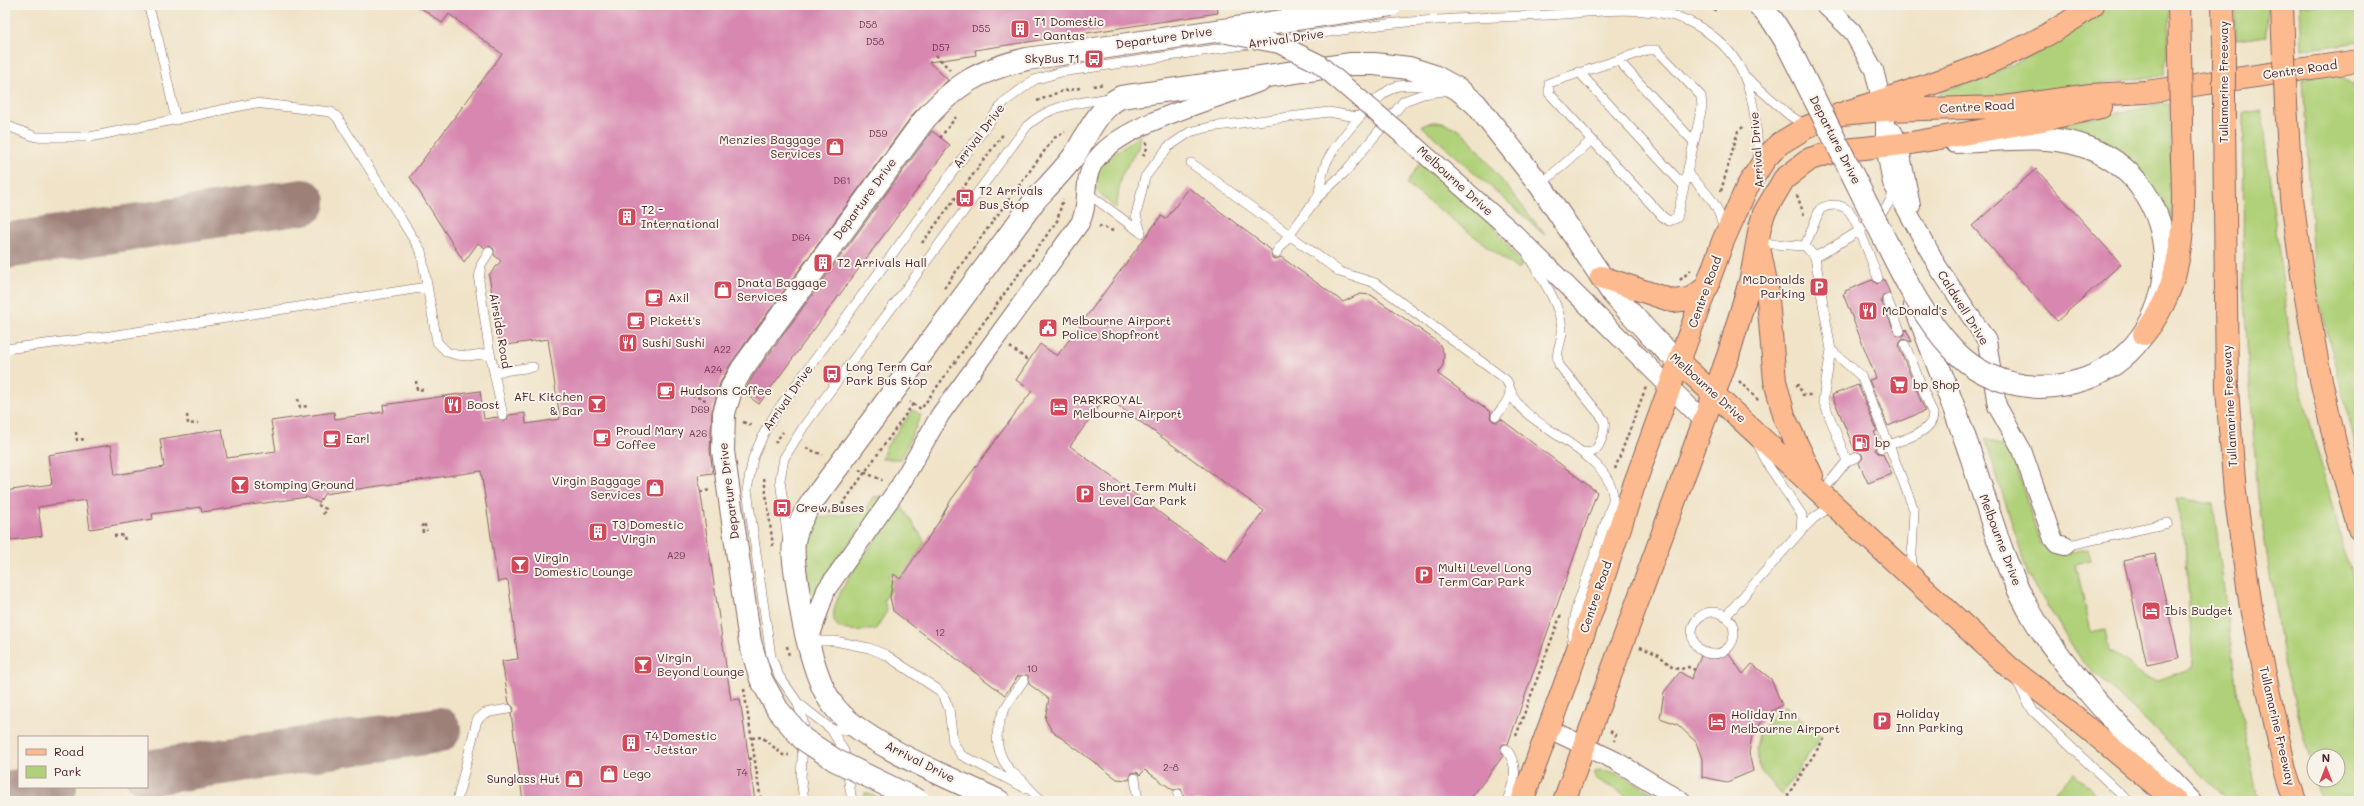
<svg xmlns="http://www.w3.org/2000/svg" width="2364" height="806" font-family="Mali,sans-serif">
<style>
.green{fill:#b0d179;stroke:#7d7852}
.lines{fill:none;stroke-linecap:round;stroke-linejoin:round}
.taxiway{stroke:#9d8179;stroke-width:46}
.building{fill:#d888b0;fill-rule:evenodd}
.service-casing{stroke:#846462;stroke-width:10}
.minor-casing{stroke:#846462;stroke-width:20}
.tertiary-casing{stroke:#846462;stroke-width:24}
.primary-casing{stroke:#846462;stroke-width:24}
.motorway-casing{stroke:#846462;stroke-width:24}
.path{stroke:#846462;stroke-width:2.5;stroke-dasharray:3 3;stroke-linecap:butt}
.service{stroke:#fff;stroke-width:9}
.minor{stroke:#fff;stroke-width:18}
.tertiary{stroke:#fff;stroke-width:22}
.primary{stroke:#fcba8e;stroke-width:22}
.motorway{stroke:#fcba8e;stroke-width:22}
.minor-bridge-casing{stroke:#846462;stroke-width:20;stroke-linecap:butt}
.tertiary-bridge-casing{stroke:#846462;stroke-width:24;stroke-linecap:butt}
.motorway-bridge-casing{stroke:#846462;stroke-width:24;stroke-linecap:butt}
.minor-bridge{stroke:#fff;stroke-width:18}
.tertiary-bridge{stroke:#fff;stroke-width:22}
.motorway-bridge{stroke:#fcba8e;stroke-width:22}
.labels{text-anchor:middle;stroke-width:4;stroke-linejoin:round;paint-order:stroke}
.number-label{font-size:10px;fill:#6e394c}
.poi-label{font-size:12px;fill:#4a1f2b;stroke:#f7f3e8;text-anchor:start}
.street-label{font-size:12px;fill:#4a1f2b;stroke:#f7f3e8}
</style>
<rect width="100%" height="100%" fill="#f7f3e8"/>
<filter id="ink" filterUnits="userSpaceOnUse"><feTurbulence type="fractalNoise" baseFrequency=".025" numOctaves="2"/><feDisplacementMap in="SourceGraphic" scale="8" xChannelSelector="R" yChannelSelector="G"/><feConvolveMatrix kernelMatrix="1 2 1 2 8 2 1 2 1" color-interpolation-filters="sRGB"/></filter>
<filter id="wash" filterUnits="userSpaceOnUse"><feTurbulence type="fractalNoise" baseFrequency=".012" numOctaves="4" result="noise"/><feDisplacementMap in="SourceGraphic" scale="16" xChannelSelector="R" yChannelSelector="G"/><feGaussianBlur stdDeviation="0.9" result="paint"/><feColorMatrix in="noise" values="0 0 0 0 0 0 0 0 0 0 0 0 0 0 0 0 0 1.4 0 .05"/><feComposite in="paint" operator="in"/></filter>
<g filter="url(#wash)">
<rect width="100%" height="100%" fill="#f0e3c7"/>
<!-- green -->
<path class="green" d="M2107,5H2170L2169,38L2164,75L2019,96L1941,98L1939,96L1940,93C1955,85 1973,82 1989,75C2029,59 2073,31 2107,5Z
M2235,5H2267V36L2236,40Z
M2300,5H2359V42L2302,50Z
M2334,74L2352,84L2359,96V459L2315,284L2303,78Z
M2169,103L2173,239L2156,199L2038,128Z
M2261,111L2292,356L2346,557L2359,595V801H2321L2315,780H2338V756H2314V776L2283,658L2258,498L2243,287L2244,112Z
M1432,122C1447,122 1455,127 1467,136L1545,235L1422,126Z
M1140,135L1138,148L1121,176L1116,209L1093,187L1096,167Z
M1421,161L1492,224L1522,266L1517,269L1406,184Z
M913,410L921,415L901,459H882L886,447Z
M1985,438L2012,451L2040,544L2062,554L2087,549L2090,560L2076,564L2091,633L2105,630L2109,650L2144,676L2158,680L2193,668L2185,542L2175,498L2213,503L2236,685L2258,801H2230L2082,661L2028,575Z
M885,496L827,572L818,594H809L802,546L814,513L822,518L864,512L873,497Z
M902,507L925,542L900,579L893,573L888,576L894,583L884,600L887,611L875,630C866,629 853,632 844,629C804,619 891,522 902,507Z
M1785,705L1821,736L1782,794L1760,770L1756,749L1759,732Z
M1599,770C1623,771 1644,789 1664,801H1636L1595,778V772Z
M2074,773L2104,801H2046Z
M865,792L884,801H865Z"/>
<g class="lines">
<!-- taxiway -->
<path class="taxiway" d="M5,246L303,202
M147,773L438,730
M5,794L54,787"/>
</g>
<g id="blocks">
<!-- building -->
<path class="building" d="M417,5H1217L1218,13L975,50L976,55L929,62L948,80L914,113L731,363L720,383L712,412L710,451L713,473L698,475L731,700L740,699L755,801H523L511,714L514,708L509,703L502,661L518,659L508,580L498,582L481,471L324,494L319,503L307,497L202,512L201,507L152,514L153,519L90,529L86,500L38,507L42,536L5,541V491L52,484L48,455L111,445L115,475L164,467L160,439L222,429L227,458L276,451L271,421L334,412L335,419L384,412L383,405L480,391L484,419L497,417L504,422L507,420L509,415L525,413L526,424L560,419L548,339L500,346L489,275L501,261L494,255V249L490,246L485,248L478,243L464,262L410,177L502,54L449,14L442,23Z
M932,131L950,145L759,404L744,393L743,395L753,376Z
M2036,169L2121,264L2057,321L1972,226Z
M1189,188L1271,250L1272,258L1276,259L1281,257L1343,302L1360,294L1371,295L1435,340L1440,345L1444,354L1443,365L1438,374L1491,412L1490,418L1493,421L1498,422L1501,419L1597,492L1508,744H1503L1501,747L1503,756L1469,801H1188L1184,798L1181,789L1173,790L1145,770L1140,775L1137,772L1132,773L1129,780L1117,779L1052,731L1045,719L1049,699L1029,684L1028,675L1018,676L1005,695L893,611L890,597L894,574L900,579L938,523L951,500L1032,391L1016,380L1040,344L1057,356L1161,216L1166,219ZM1106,397L1264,511L1226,562L1070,446Z
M1884,279L1890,294L1883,295L1881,301L1896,335L1903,336L1906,329L1912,342L1903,339L1900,342L1899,347L1925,411L1888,426L1869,380L1876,378L1843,294L1846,293L1845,291L1872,280L1877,284Z
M1858,385L1877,431L1874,432L1879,442L1875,450L1878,453L1883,454L1892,474L1868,483L1859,463L1863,458L1862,454L1855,451L1832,395Z
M2155,554L2179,658L2147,665L2124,561Z
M1726,650L1743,674L1752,664L1771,679L1782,705L1767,714L1752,736L1749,753L1753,771L1727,782L1702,777V759L1696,742L1677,724L1660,718L1664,692L1680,672L1691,679L1702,654L1717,655Z"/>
</g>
</g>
<g filter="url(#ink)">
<use href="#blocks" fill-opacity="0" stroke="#846462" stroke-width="1"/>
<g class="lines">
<!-- service casing -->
<g class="service-casing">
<path id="service" d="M148,5L158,38L176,120
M1277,40C1317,34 1357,27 1397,23C1447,18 1498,17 1548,15C1586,13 1628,6 1666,14C1685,17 1707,30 1721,43C1754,74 1756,119 1759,161
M1618,60L1647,50H1657L1701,96L1702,107L1694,142
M1579,72L1684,186
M1745,76L1789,115L1806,126
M5,125L36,137H90L255,103L331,112L337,117L421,251L437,342L447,352L457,355L468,356L490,353
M1191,163L1340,272L1375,283L1506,380C1516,394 1505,404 1496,416
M1687,173C1705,191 1720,204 1723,230
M1540,185L1592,140L1549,93V83L1618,60L1694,142L1677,218L1669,221L1663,217L1592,140
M1086,192L1140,232
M1318,197C1321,185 1322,169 1328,159C1338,141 1379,90 1398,86C1413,83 1426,88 1440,88
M1141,233L1136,215L1145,177L1168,147L1190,132L1210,127L1329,112L1356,117L1361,115
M1758,243L1805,246L1815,257L1831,350L1861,376L1889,445L1881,448
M1805,246L1820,209C1829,204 1841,203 1849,211C1859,223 1871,261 1878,278
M489,252L481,265L479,280L489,348L503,416
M1276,253L1317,198L1344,173L1404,101L1423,94L1450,90
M1528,256C1541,277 1560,303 1562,329C1563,342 1554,351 1559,365L1604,420C1606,430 1600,450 1590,453L1582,452
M1815,257C1836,245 1893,216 1893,190
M1887,299L1900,331
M1905,345L1933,414C1933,433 1903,439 1889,445L1914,510L1911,573
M5,349L110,336L427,287
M1831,350L1823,400L1847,461
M495,372L533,367
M1511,391C1518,426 1616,452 1613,501L1576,609L1572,640
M1757,443L1770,468L1802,515L1801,531
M1822,492L1847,461L1857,457
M788,541L780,480L784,458L804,426L1027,126C1051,104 1079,103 1110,98
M2065,546L2168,523
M1692 633a21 21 0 1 1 42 0a21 21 0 1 1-42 0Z
M1725,617L1801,531L1814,518L1833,505
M809,641H835L869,648L886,655L937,689L944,697L949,709L953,742L961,755L1027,789
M1024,680C1004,708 984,734 1008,768C1012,774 1020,777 1024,782C1030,790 1035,795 1043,801
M2017,682L2033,711L2128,801
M798,704L804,725L801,778L804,801
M831,729L844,751L852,801
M853,731L831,729L798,703L779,676L771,657L747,490L753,458L765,431L777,411L1004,102L1034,80L1061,72L1250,44
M1506,749C1520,767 1514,782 1507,801
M1135,778L1138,801
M1178,794V801
M457,801L477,720L485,713L508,709"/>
</g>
<!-- minor casing -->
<g class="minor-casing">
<path id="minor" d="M1825,5L1852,31L1874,70L1885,115V146L1892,183L1938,267L1987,341L1997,406L2022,450L2053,539L2057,544L2065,546
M1893,132L1899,145L1911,206
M1413,144L1515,234L1704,421
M809,641L826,590L899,487L940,415L1080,223C1090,205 1082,183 1093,164C1117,123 1219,100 1262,81
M1549,729L1616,761L1682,801"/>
</g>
<!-- tertiary casing -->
<g class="tertiary-casing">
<path id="tertiary" d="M1956,142C1996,141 2041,133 2080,145C2190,178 2194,336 2088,378C2063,387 2037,390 2011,383
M1915,306C1935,357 1955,408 1972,459C1990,515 2005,572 2036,622C2078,688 2137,744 2190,801
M999,801C955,780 861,743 833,705C815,681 803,626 799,596C793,553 786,540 812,502L1035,200C1048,186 1062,172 1074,156C1088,134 1097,109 1121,97L1351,64H1374L1409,68L1434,76L1458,89L1476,104L1540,185L1613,294L1656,341L1680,363"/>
</g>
<!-- primary casing -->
<g class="primary-casing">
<path id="primary" d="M1760,252L1767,287L1775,381L1785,419L1812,476
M1601,277L1673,301L1690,299L1708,286
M1680,363L2010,668L2079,721L2175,801
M1522,801L1598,594L1633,488L1723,241L1747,187L1765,159L1779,144L1807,127L1841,114L1884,110L2004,107L2090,95L2146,92L2359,61
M1564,801L1728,356L1751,278L1760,227L1764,213L1784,179L1810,159L1836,151L1911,143L2042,120L2101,107"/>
</g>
<!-- motorway casing -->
<g class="motorway-casing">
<path id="motorway" d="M2179,5L2180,51
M2223,5L2224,44
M2282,5L2283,35
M2286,104L2292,198L2302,275L2319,371L2336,447L2359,529
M1841,114C1928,84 2019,61 2093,5
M2224,114L2227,389L2235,493L2251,608L2285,770L2295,801
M2144,334C2194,273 2182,196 2181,123"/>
</g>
<!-- path -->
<path class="path" d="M1714,11L1717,5
M936,55L950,70
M1093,86L1104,84
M1037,101L1059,92L1080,88
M940,138L956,117
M1143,156L1147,148V142
M1721,191L1738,131L1743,127
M1797,195L1804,215
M1099,226L1116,232
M922,243L1004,133
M1680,280L1691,270
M944,288L1054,138L1065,132
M1010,347L1029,361
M416,381L417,390L426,389
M1739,381L1760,402
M1796,386L1798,385L1803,395H1811
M686,393L708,401
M298,399L300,407L309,406
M913,404L921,409L1057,221L1063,199
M187,415L188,424L198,423
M743,422L753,426
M76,432L77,440L87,439
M775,443L783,432
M806,448L823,455
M1615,469L1646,387
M859,470L882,480
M764,478L773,546
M700,492L710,490
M318,505L326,509L322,516
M828,512H837L913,404L910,402
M423,533L422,526L424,523L427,531
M114,536L124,535L125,542
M787,646L789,656
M1640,647L1659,655L1673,668L1681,669L1688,667L1695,670
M744,689L761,801
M1610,731L1616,735L1614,741
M1516,736L1561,614
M752,738L762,737L783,755H789
M749,759L755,758
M1699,798L1704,801
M1587,801L1588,798L1592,801
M1784,801L1824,739"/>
<!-- service -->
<use href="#service" class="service"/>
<!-- minor -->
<use href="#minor" class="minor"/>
<!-- tertiary -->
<use href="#tertiary" class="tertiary"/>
<!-- primary -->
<use href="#primary" class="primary"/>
<!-- motorway -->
<use href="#motorway" class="motorway"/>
<!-- minor-bridge casing -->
<g class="minor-bridge-casing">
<path id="minor-bridge" d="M1226,34L1279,44L1318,63L1413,144"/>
</g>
<!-- tertiary-bridge casing -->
<g class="tertiary-bridge-casing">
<path id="tertiary-bridge" d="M1759,5L1773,21L1785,40C1814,98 1844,157 1873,216C1896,260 1917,311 1952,348C1967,365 1988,377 2011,383
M919,801L835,760L803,739L778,710L761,679L750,642L723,451L724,413L732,387L742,369L924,120C957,83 980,70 1027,59L1391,5"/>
</g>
<!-- motorway-bridge casing -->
<g class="motorway-bridge-casing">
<path id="motorway-bridge" d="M2283,35L2286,104
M2224,44V114
M2180,51L2181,123"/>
</g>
<!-- minor-bridge -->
<use href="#minor-bridge" class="minor-bridge"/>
<!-- tertiary-bridge -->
<use href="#tertiary-bridge" class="tertiary-bridge"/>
<!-- motorway-bridge -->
<use href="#motorway-bridge" class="motorway-bridge"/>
</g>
</g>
<!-- icons -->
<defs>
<g id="building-square" transform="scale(1)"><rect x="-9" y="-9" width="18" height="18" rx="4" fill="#d1495b" stroke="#f7f3e8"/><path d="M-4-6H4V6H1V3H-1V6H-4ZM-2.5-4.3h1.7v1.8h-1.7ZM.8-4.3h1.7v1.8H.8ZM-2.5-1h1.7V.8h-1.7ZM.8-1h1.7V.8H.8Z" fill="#fff"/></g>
<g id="bus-square" transform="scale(1)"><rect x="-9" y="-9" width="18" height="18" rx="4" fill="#d1495b" stroke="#f7f3e8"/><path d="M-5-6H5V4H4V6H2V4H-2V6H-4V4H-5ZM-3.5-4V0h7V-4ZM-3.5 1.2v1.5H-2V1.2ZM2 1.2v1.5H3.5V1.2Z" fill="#fff"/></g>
<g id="shop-square" transform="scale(1)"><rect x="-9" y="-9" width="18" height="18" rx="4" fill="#d1495b" stroke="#f7f3e8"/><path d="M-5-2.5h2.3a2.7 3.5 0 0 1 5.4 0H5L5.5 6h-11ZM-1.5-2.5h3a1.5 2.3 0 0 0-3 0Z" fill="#fff"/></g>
<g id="parking-square" transform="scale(1)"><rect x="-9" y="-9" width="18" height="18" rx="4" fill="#d1495b" stroke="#f7f3e8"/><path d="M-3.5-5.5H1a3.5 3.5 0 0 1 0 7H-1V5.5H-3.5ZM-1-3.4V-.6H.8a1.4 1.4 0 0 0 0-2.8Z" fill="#fff"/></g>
<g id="cafe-square" transform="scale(1)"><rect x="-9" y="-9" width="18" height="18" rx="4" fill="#d1495b" stroke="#f7f3e8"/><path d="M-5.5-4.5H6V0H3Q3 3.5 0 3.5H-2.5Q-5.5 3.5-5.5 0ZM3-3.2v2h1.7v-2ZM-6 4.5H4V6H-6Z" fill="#fff"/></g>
<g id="restaurant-square" transform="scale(1)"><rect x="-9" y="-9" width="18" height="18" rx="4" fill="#d1495b" stroke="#f7f3e8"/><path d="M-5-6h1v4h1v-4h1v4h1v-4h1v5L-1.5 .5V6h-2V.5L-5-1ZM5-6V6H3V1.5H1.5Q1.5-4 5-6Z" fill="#fff"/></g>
<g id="civic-square" transform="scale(1)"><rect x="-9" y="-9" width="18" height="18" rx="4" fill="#d1495b" stroke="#f7f3e8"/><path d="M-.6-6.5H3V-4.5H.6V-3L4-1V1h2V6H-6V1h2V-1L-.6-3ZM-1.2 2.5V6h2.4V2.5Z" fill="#fff"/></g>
<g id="supermarket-square" transform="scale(1)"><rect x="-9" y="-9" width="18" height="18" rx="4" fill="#d1495b" stroke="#f7f3e8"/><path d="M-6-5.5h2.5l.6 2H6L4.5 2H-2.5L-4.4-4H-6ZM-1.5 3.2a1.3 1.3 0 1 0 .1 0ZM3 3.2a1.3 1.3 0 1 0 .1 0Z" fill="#fff"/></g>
<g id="bar-square" transform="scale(1)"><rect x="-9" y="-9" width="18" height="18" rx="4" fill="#d1495b" stroke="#f7f3e8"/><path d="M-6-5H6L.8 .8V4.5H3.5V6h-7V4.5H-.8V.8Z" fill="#fff"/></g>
<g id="hotel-square" transform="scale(1)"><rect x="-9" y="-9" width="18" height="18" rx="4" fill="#d1495b" stroke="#f7f3e8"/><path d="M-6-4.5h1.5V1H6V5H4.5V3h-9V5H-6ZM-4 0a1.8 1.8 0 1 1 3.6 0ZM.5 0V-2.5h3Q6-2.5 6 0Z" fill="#fff"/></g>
<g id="fuel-square" transform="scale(1)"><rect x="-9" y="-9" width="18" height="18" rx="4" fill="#d1495b" stroke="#f7f3e8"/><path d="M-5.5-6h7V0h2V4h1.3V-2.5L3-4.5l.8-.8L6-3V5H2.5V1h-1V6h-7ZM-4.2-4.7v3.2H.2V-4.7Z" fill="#fff"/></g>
</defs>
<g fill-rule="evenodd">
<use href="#building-square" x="1020" y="29"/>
<use href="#bus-square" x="1094" y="59"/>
<use href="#shop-square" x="835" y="147"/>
<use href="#bus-square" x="965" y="198"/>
<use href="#building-square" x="627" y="217"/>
<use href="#building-square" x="823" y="263"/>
<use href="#parking-square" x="1819" y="287"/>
<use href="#shop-square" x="723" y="290"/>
<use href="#cafe-square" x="654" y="298"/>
<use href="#restaurant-square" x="1868" y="311"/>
<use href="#cafe-square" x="636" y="321"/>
<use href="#civic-square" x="1048" y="328"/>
<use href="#restaurant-square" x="628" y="343"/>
<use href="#bus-square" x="832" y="374"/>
<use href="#supermarket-square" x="1899" y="385"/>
<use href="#cafe-square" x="666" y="391"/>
<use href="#bar-square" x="597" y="404"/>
<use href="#restaurant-square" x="453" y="405"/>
<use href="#hotel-square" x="1059" y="407"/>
<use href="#cafe-square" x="602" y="438"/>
<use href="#cafe-square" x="332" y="439"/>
<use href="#fuel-square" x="1861" y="443"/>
<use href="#bar-square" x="240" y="485"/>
<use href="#shop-square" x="655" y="488"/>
<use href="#parking-square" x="1085" y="494"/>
<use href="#bus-square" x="782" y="508"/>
<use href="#building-square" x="598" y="532"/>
<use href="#bar-square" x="520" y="565"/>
<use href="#parking-square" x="1424" y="575"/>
<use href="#hotel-square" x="2151" y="611"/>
<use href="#bar-square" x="643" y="665"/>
<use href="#parking-square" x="1882" y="721"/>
<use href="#hotel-square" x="1717" y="722"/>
<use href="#building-square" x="631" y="743"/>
<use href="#shop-square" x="609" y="774"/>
<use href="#shop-square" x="574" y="779"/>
</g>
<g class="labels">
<!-- number labels -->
<g class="number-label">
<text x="868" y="28">D58</text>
<text x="981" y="32">D55</text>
<text x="875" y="45">D58</text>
<text x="941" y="51">D57</text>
<text x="878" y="137">D59</text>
<text x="842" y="184">D61</text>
<text x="801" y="241">D64</text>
<text x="722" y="353">A22</text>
<text x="713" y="373">A24</text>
<text x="700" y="413">D69</text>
<text x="698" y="437">A26</text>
<text x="676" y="559">A29</text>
<text x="940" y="636">12</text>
<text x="1032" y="672">10</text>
<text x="1171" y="771">2-8</text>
<text x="742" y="776">T4</text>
</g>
<!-- poi labels -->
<g class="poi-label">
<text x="1034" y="26">T1 Domestic<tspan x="1034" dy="14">- Qantas</tspan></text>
<text x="1080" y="63" text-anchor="end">SkyBus T1</text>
<text x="821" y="144" text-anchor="end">Menzies Baggage<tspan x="821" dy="14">Services</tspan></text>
<text x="979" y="195">T2 Arrivals<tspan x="979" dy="14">Bus Stop</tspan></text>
<text x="641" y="214">T2 -<tspan x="641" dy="14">International</tspan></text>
<text x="837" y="267">T2 Arrivals Hall</text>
<text x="1805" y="284" text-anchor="end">McDonalds<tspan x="1805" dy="14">Parking</tspan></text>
<text x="737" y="287">Dnata Baggage<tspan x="737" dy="14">Services</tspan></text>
<text x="668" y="302">Axil</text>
<text x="1882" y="315">McDonald's</text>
<text x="650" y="325">Pickett's</text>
<text x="1062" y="325">Melbourne Airport<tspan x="1062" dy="14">Police Shopfront</tspan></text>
<text x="642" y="347">Sushi Sushi</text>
<text x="846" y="371">Long Term Car<tspan x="846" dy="14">Park Bus Stop</tspan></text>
<text x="1913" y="389">bp Shop</text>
<text x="680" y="395">Hudsons Coffee</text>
<text x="583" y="401" text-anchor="end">AFL Kitchen<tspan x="583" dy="14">&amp; Bar</tspan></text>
<text x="1073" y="404">PARKROYAL<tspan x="1073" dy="14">Melbourne Airport</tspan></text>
<text x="467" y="409">Boost</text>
<text x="616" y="435">Proud Mary<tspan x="616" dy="14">Coffee</tspan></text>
<text x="346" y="443">Earl</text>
<text x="1875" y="447">bp</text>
<text x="641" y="485" text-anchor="end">Virgin Baggage<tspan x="641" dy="14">Services</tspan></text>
<text x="254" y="489">Stomping Ground</text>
<text x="1099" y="491">Short Term Multi<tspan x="1099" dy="14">Level Car Park</tspan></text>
<text x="796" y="512">Crew Buses</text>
<text x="612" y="529">T3 Domestic<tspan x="612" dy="14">- Virgin</tspan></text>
<text x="534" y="562">Virgin<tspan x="534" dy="14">Domestic Lounge</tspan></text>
<text x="1438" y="572">Multi Level Long<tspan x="1438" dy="14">Term Car Park</tspan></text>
<text x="2165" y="615">Ibis Budget</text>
<text x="657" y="662">Virgin<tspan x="657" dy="14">Beyond Lounge</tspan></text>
<text x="1896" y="718">Holiday<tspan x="1896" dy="14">Inn Parking</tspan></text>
<text x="1731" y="719">Holiday Inn<tspan x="1731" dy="14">Melbourne Airport</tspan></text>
<text x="645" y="740">T4 Domestic<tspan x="645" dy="14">- Jetstar</tspan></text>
<text x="623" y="778">Lego</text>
<text x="560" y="783" text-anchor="end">Sunglass Hut</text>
</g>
<!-- street labels -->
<g class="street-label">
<text transform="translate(1164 38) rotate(-8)" y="4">Departure Drive</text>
<text transform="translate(1286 39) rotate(-8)" y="4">Arrival Drive</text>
<text transform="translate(2300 70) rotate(-8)" y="4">Centre Road</text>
<text transform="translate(2224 82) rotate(-90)" y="4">Tullamarine Freeway</text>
<text transform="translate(1977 107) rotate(-3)" y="4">Centre Road</text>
<text transform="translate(979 136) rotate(-53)" y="4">Arrival Drive</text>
<text transform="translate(1835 140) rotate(63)" y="4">Departure Drive</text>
<text transform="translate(1757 150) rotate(-94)" y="4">Arrival Drive</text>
<text transform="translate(1455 181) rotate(42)" y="4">Melbourne Drive</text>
<text transform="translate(865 199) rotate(-54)" y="4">Departure Drive</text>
<text transform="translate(1705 292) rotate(-70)" y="4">Centre Road</text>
<text transform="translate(1963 308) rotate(58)" y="4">Caldwell Drive</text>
<text transform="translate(500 331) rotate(80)" y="4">Airside Road</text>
<text transform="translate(1708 388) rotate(42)" y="4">Melbourne Drive</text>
<text transform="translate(788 398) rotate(-55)" y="4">Arrival Drive</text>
<text transform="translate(2230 406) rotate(-93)" y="4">Tullamarine Freeway</text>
<text transform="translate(729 491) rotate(-97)" y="4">Departure Drive</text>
<text transform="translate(2000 540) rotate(69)" y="4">Melbourne Drive</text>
<text transform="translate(1596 597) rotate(-71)" y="4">Centre Road</text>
<text transform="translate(2277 726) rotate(77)" y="4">Tullamarine Freeway</text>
<text transform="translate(920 762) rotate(27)" y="4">Arrival Drive</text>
</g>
</g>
<!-- margin -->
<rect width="2364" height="806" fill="none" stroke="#f7f3e8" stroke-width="20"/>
<!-- legend -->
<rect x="18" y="736" width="130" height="52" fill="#f7f3e8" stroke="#b29e9c"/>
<rect x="26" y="749" width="20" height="6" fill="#fcba8e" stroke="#b29e9c"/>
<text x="54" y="756" font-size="12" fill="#4a1f2b">Road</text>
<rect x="26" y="766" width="20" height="12" fill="#b0d179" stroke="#b29e9c"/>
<text x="54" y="776" font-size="12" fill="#4a1f2b">Park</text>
<!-- north arrow -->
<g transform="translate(2326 768)"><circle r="19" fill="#f7f3e8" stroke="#b29e9c"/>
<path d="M0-3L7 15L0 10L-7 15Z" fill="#d1495b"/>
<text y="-6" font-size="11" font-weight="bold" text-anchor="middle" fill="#4a1f2b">N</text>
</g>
</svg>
